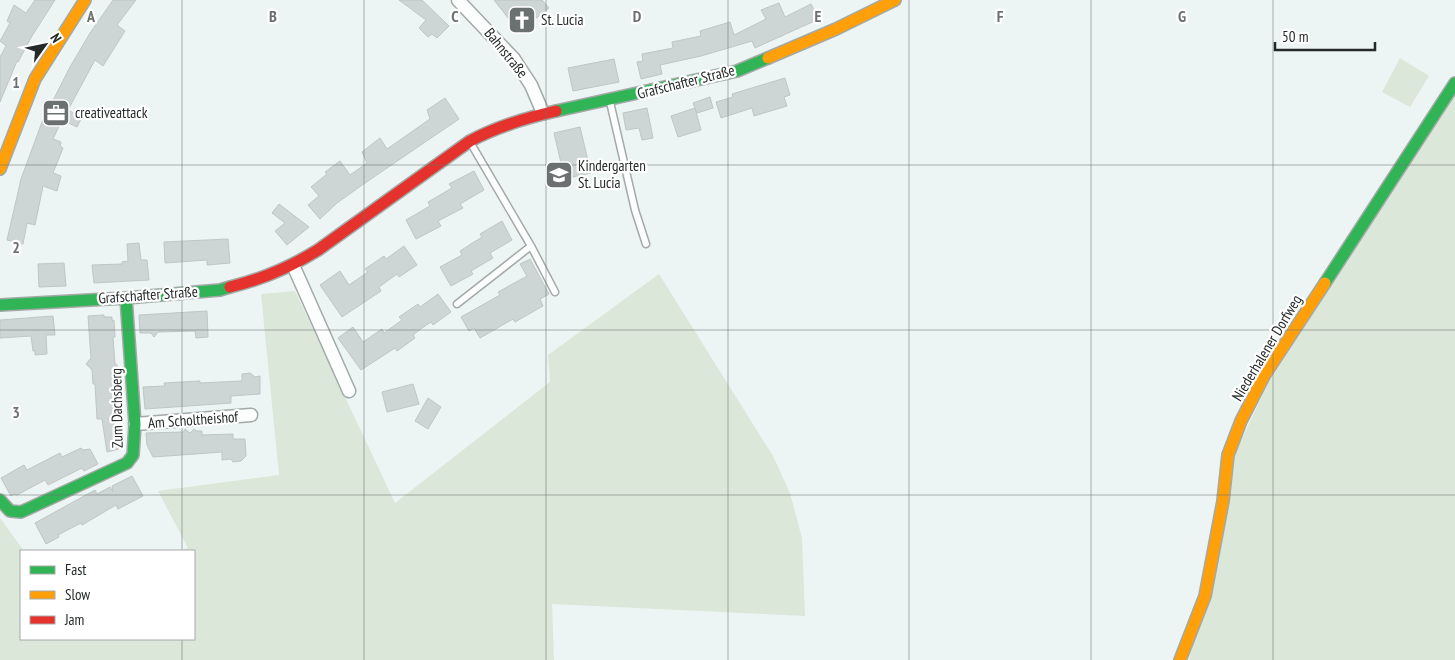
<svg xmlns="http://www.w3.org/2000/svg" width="1455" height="660" font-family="'PT Sans Narrow',sans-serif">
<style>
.green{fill:#dbe7d9}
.building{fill:#ced5d5;stroke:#bfc6c5}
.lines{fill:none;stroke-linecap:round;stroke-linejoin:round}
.lane-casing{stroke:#a2a9a7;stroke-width:9}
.street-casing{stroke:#a2a9a7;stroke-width:15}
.fast-casing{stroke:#a2a9a7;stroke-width:14}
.slow-casing{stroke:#a2a9a7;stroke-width:14}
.jam-casing{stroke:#a2a9a7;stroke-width:14}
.lane{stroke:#fcfefd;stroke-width:6}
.street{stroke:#fcfefd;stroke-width:12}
.fast{stroke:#30b455;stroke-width:11}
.slow{stroke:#ff9f0a;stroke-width:11}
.jam{stroke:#e5322d;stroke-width:11}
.grid{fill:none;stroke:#6a7170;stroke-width:1;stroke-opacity:0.55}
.labels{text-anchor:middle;stroke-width:4.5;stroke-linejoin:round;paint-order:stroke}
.poi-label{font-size:15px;fill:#242a29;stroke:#fff;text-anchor:start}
.street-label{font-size:15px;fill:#242a29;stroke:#fff}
.grid-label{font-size:16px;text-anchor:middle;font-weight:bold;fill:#6a7170;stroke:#fff;stroke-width:4.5;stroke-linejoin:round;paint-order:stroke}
</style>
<rect width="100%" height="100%" fill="#ecf5f3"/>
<!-- green -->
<path class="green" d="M1400,58L1429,76L1410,107L1382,92Z
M1455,93V660H1189L1235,453L1269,382Z
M659,274L773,456L790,493L802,538L805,616L552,604L554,660H0V518L24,551H21V639H194V551H182L188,548L158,491L279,475L261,294L295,291L395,503L550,382L548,355Z"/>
<!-- building -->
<path class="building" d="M35,0H55L32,36L18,62L17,61L0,102V57L6,46L0,41L10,23L7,21L14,5L26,13Z
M113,0H136L117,25L125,31L103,66L95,60L68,110L82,117L77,127L62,120L53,139L61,142L60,146L63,148L53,173L61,176L57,191L43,186L35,225L27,223L23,244L7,240L21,179L42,122L70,67L90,33Z
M399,0H422L449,26L437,38L432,34L428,37L419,28L426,20Z
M494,0H542L549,8L519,32Z
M779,3L785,17L811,4L819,19L755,48L752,41L701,56L660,65L662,74L641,79L637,62L643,61L642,54L673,48L672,42L701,36L700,31L730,22L734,35L766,19L761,10Z
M614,59L619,82L573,91L568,68Z
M785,78L790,95L784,97L787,106L754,116L752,108L721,118L716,102L733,97L732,94Z
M710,97L713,108L697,113L693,103Z
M445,98L459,119L365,183L337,203L320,219L308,205L319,196L311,187L327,174L325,172L340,161L350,175L367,163L362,152L380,138L387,149L430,119L427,110Z
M647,108L653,138L642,140L639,128L626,130L623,113Z
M695,108L701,130L678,137L671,116Z
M580,127L591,173L560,180L556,164L561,163L554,133Z
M474,171L484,190L460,204L463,208L438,221L441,226L416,239L406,220L430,206L428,202L452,188L449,184Z
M279,204L309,227L287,245L275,231L285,223L272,213Z
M502,221L512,240L490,253L493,258L471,271L473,274L451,286L440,267L462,255L460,251L482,237L480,234Z
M228,239L230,263L207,265V260L165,263L164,242Z
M139,243L141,260H147L149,280L94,283L92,265L122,264V262L128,261L127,244Z
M404,246L417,265L399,277L397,274L379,287L381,291L342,317L320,285L340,271L349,285L368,272L365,269L384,256L386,259Z
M530,259L549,294L540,299L543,306L515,322L513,319L480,338L474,328L469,331L461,317L500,295L498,292L527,276L520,264Z
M64,263L66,286L39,287L38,264Z
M438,294L451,312L433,325L431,322L422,328L413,335L415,338L397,351L395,348L361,370L338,338L353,327L363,342L382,329L384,333L402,320L399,317L418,304L420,307Z
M207,311L208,337L196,338L195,331L158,332L154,337L151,333H140L139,315Z
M104,315V317H112V321L114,320L115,337H113L115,364L117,365L119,418H113L119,449L107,452L102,419H97L95,384H93L92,370L86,364L91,358L88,316Z
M53,316L55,335H46L47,354L35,355V351H33L31,336L0,338V320Z
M250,373L255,377L260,376V394L231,396V403L145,409L143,387L165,386L164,383L200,381V383L242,381V374Z
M413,384L419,404L387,412L382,392Z
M428,398L441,407L428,429L415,421Z
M185,429L190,433L194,429L197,431H202V435L233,434V439H245L246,456L241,461L233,462L231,459L222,460V452L153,457L147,445L146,433L183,432Z
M81,448L83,450L90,449L98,464L84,471L82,468L48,485L45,480L17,495L14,494L11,496L1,478L24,465L27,470L60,453L62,457Z
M132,476L143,496L118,509L116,505L82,525L81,523L58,535L59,537L46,544L35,523L95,490L97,494L110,487L113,492L112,486Z"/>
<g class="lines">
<!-- lane casing -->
<g class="lane-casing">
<path id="lane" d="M610,102L635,210L646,244
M470,142L531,246L555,292
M457,304L531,246"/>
</g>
<!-- street casing -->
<g class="street-casing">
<path id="street" d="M458,0L514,59L531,85L543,113
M293,265L349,391
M135,424L251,415"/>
</g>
<!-- fast casing -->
<g class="fast-casing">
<path id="fast" d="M556,111L737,71L768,58
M1325,283L1455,83
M0,305L126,298L220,290L230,287
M0,500L10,511L21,512L127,463L133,455L135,424L126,298"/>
</g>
<!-- slow casing -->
<g class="slow-casing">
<path id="slow" d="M768,58L836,29L895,0
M0,169L35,79L85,0
M1180,660L1205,596L1223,501L1228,455L1241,421L1264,376L1325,283"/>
</g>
<!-- jam casing -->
<g class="jam-casing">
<path id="jam" d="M230,287C263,279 289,268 318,250L470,141C498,126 525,118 556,111"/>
</g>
<!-- lane -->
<use href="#lane" class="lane"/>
<!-- street -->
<use href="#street" class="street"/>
<!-- fast -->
<use href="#fast" class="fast"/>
<!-- slow -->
<use href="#slow" class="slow"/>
<!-- jam -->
<use href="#jam" class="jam"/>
</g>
<!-- grid -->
<path class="grid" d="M182,0V551M364,0V660M546,0V660M728,0V660M909,0V660M1091,0V660M1273,0V660M0,165H1455M0,330H1455M0,495H1455M182,639V660"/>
<!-- icons -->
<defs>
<g id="church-square" transform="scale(1.4375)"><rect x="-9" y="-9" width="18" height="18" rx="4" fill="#6a7170" stroke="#fff"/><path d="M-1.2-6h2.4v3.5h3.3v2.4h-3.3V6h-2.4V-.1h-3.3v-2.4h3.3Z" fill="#fff"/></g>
<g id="office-square" transform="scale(1.4375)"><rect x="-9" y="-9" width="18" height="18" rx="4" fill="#6a7170" stroke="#fff"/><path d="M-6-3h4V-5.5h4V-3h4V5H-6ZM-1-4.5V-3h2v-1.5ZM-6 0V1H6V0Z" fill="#fff"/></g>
<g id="school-square" transform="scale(1.4375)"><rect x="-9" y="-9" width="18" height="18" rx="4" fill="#6a7170" stroke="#fff"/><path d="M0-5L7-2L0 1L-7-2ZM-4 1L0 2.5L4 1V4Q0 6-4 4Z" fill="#fff"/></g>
</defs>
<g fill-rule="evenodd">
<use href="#church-square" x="522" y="20"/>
<use href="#office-square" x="56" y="113"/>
<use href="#school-square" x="559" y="175"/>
</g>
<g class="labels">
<!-- poi labels -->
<g class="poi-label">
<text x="541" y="25">St. Lucia</text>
<text x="75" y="118">creativeattack</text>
<text x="578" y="171">Kindergarten<tspan x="578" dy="17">St. Lucia</tspan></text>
</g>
<!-- street labels -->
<g class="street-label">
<text transform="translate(506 53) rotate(51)" y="5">Bahnstraße</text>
<text transform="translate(686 82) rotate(-14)" y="5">Grafschafter Straße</text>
<text transform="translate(148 295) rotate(-4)" y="5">Grafschafter Straße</text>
<text transform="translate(1267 348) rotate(-59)" y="5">Niederhalener Dorfweg</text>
<text transform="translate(117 408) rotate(-91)" y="5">Zum Dachsberg</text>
<text transform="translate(193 420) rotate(-4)" y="5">Am Scholtheishof</text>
</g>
</g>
<g class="grid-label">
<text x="91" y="22">A</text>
<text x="273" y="22">B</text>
<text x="455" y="22">C</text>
<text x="637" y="22">D</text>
<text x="818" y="22">E</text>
<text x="1000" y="22">F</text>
<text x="1182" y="22">G</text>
<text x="16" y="88">1</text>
<text x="16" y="253">2</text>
<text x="16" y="418">3</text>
</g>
<!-- legend -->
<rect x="20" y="550" width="175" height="90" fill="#ffffff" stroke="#a7aaa9"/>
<rect x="30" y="566" width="25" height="8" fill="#30b455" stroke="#a7aaa9"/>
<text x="65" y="575" font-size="15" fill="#242a29">Fast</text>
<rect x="30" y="591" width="25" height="8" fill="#ff9f0a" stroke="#a7aaa9"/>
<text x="65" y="600" font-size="15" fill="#242a29">Slow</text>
<rect x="30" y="616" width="25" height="8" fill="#e5322d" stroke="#a7aaa9"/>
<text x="65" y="625" font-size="15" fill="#242a29">Jam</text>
<!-- north arrow -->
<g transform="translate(45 45) rotate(57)" stroke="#ffffff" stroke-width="4" paint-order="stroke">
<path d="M0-4L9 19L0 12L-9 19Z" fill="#242a29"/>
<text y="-8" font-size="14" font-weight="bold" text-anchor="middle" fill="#242a29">N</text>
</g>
<!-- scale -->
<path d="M1275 42v8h100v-8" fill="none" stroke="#242a29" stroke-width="2.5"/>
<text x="1282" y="42" font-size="15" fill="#242a29" stroke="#ffffff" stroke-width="4" paint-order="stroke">50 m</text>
</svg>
